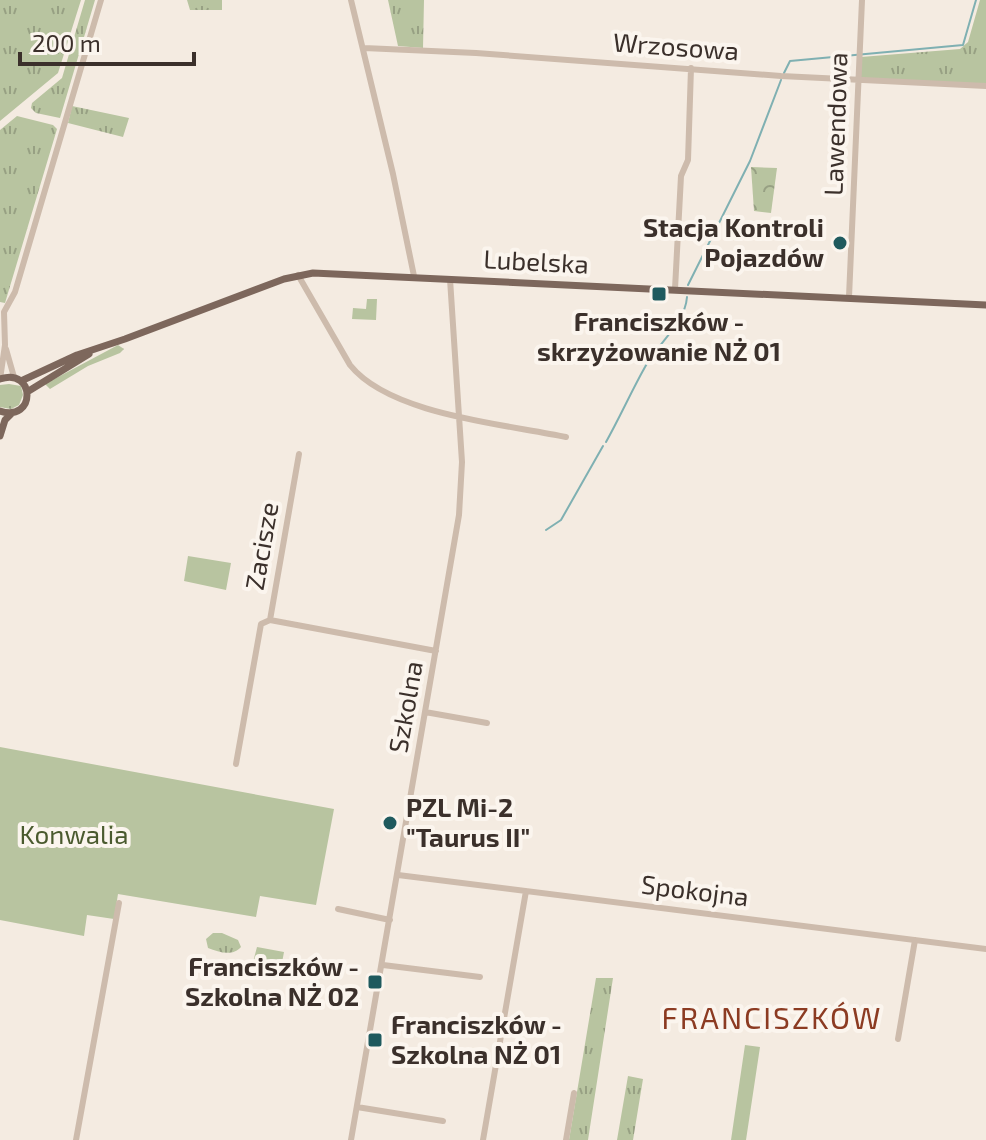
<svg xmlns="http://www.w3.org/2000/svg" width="986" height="1140" font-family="'Exo 2',sans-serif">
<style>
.grass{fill:url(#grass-tufts)}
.forest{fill:url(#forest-crowns)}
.garden{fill:#b8c4a0}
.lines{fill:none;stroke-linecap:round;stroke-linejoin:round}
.stream{stroke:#7fb0b2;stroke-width:2}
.minor{stroke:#cdbbac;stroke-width:6}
.major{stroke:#7d675c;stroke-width:7}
.poi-dot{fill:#1f5a5e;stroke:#fbf5ee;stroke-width:3}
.labels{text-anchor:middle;stroke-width:8;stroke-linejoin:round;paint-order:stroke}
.street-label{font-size:26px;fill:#3b302b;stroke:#fbf5ee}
.poi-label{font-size:26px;font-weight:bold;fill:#3b302b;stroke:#fbf5ee;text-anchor:end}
.park-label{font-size:26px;fill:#4a5a2e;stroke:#fbf5ee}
.quarter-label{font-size:30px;letter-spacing:2px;fill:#8c3b22;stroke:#fbf5ee}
</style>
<defs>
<pattern id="grass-tufts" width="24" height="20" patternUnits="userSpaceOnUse" patternTransform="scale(2)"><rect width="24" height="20" fill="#b8c4a0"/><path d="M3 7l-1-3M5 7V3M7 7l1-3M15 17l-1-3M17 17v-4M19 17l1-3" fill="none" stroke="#97a083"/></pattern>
<pattern id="forest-crowns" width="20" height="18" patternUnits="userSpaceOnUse" patternTransform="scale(2)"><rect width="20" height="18" fill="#b8c4a0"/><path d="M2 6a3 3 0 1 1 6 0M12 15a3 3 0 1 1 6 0" fill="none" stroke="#97a083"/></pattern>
</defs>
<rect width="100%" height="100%" fill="#f4ebe1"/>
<!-- grass -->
<path class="grass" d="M0,0H81L58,73L0,121Z
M85,0H95L60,118L36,113L31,108L32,103L62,78Z
M187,0H222V10H190Z
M388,0H424L423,48L398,46Z
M980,0H986V84L859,78L861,57L960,49L968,42Z
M72,106L129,118L123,137L68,123Z
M17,116L53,125L57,129L5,303L0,302V130Z
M118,345L124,349L120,353L88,366L50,389L45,384Z
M9,384L21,386L23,395L19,405L11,409L0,407V385Z
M213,933H222L238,940L241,947C232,957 219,952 208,948L206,939Z
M596,978H613L588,1140H569Z
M628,1076L643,1079L633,1140H617Z"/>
<!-- forest -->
<path class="forest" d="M751,167L777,168L771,213L754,211Z"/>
<!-- garden -->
<path class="garden" d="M367,299H377L376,320L352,319L353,308L366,309Z
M188,556L231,563L226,590L184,581Z
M0,747L334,809L316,905L260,896L256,917L118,894L114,919L87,915L84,936L0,920Z
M257,947L284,952L281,968L253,962Z
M745,1045L760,1047L746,1140H731Z"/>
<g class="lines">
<!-- stream -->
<path class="stream" d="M784,73L790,61L963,45L976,0
M688,285L750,161L781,80
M606,442C620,417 631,392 645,367C657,344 685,324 687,297
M546,530L561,520L603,446"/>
<!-- minor -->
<path class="minor" d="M351,0L393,174L414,276
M364,48L476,53L781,76L986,86
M298,275L350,365C390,415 505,424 566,437
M675,289L681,176L688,160L691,68
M849,297L862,0
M6,349L14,377
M0,379L5,345L4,312L15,292L101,0
M299,454L270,620L436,651
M425,712L487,723
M236,764L261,624L270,620
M398,875L986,949
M338,909L390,920
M383,965L480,977
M898,1039L915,940
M357,1107L443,1121
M76,1140L119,903
M351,1140L459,515L462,462L450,279
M483,1140L526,891
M566,1140L574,1093"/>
<!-- major -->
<path class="major" d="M0,379C36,367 36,423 0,411
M21,381L77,355L125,339L284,279L313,273L986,305
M27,392L89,354
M0,436L5,420L11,414"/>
</g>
<!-- markers -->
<g class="poi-dot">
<circle cx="840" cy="243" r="8"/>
<rect x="651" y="286" width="16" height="16" rx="4"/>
<circle cx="390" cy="823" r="8"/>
<rect x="367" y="974" width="16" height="16" rx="4"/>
<rect x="367" y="1032" width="16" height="16" rx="4"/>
</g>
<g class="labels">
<!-- street labels -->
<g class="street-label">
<text transform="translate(676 47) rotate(4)" y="9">Wrzosowa</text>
<text transform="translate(836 124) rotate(-88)" y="9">Lawendowa</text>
<text transform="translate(536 262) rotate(3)" y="9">Lubelska</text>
<text transform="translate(262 546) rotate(-80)" y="9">Zacisze</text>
<text transform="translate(406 707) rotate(-80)" y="9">Szkolna</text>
<text transform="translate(695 891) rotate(7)" y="9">Spokojna</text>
</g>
<!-- poi labels -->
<g class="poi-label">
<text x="824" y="237">Stacja Kontroli<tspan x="824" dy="30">Pojazdów</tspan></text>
<text x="659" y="331" text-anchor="middle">Franciszków -<tspan x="659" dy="30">skrzyżowanie NŻ 01</tspan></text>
<text x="406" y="817" text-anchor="start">PZL Mi-2<tspan x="406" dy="30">"Taurus II"</tspan></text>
<text x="359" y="976">Franciszków -<tspan x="359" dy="30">Szkolna NŻ 02</tspan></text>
<text x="391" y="1034" text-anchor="start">Franciszków -<tspan x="391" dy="30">Szkolna NŻ 01</tspan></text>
</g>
<!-- park labels -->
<g class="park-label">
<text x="74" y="844">Konwalia</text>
</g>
<!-- quarter labels -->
<g class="quarter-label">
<text x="772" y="1029">FRANCISZKÓW</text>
</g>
</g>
<!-- scale -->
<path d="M20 52v12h174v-12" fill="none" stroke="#3b302b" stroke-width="4"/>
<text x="32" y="52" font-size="24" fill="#3b302b" stroke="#fbf5ee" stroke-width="6" paint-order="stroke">200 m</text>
</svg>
